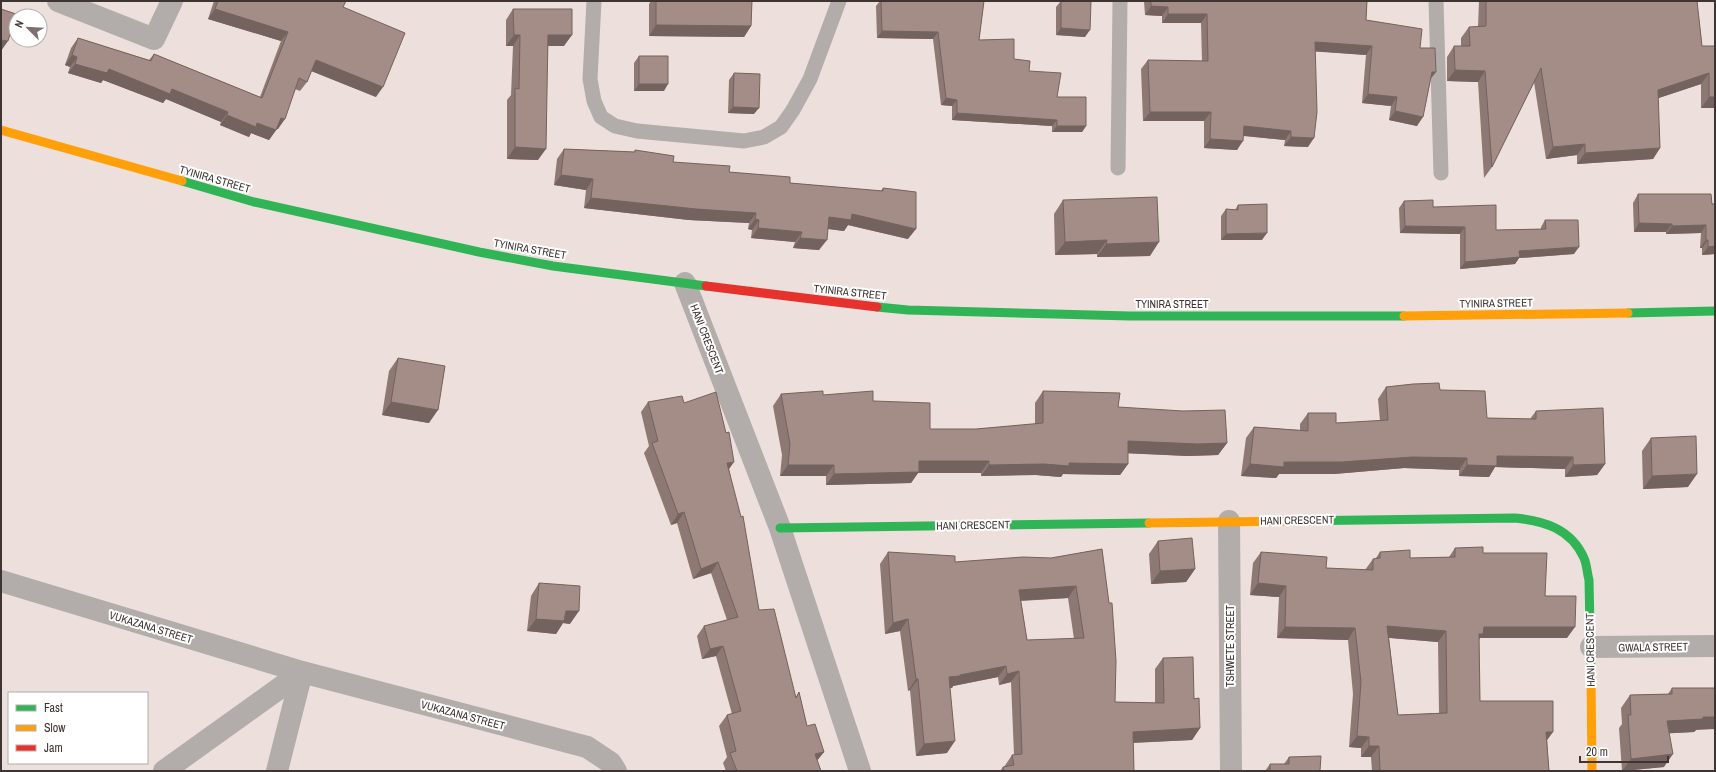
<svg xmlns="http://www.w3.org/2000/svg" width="1716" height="772" font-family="'Archivo Narrow',sans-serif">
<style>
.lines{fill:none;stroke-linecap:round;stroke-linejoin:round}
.lane{stroke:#b2adab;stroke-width:15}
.street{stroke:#b2adab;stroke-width:22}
.fast{stroke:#30b455;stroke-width:9}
.slow{stroke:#ff9f0a;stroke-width:9}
.jam{stroke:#e5322d;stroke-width:9}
.wall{fill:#8d7874;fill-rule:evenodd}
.shaded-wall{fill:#73625e}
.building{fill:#a48c87;stroke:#73625e;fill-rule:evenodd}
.labels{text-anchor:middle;stroke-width:4;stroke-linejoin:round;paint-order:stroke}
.street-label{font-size:11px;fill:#3e3432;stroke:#fff}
</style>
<rect width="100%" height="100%" fill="#eddfdb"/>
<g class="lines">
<!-- lane -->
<path class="lane" d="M594,1L590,79L594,101L601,117L615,126L637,131L744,141L764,137L781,127L793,110L810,79L839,1
M1436,1L1441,173
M1118,168L1120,1"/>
<!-- street -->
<path class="street" d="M58,1L154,39L172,1
M685,283L780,528L860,771
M1229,521L1231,771
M1,581L302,672L587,747L611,763L616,771
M1591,647L1715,646
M164,771L302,672
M277,771L302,672"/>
<!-- fast -->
<path class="fast" d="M182,181L254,202L479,252L553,266L706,286
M877,307L908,310L1130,316H1404
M1628,313L1715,311
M1288,521L1515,518C1545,521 1571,529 1584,558C1587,565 1587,573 1589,580L1591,676
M780,528L1149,523"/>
<!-- slow -->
<path class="slow" d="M1,130L182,181
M1404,316L1628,313
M1149,523L1288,521
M1591,676L1592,771"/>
<!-- jam -->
<path class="jam" d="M706,286L877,307"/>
</g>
<!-- wall -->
<path class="wall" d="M214,1H346L343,7L376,97L311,71L307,82L300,91L295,89L278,129H277L269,140L251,133L249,137L220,125L221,122L166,99L163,103L103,80L101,83L68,73L70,67L65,65L71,48L78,38L149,60L154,54L260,97L281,41L208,19Z
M651,1H752L751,26L744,37L649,36V4Z
M880,1H984L979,40L1014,59L1029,71L1057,97L1086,126L1082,132H1052V126L952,120V106L941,105L933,39L877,38L876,6Z
M1061,1H1091L1085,37L1056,35V7Z
M1144,1H1367L1366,20L1420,48L1430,80L1417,126L1389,120L1391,106L1362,103L1366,55L1315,51L1308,147L1284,146L1285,140L1243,136L1237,150L1204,148V121H1143L1141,69L1148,60L1202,61L1201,23H1162V16L1145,15Z
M1479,1H1697L1702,46H1715V108H1701V84L1658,98L1660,148L1653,159L1577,164V155L1546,159L1534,82L1492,167L1484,178L1478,82L1447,81V57L1454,46H1461V38L1469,27H1478Z
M513,9L564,46H548L538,160L507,159V100L511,95L513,46H506V20Z
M639,56L664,91H634V63Z
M734,73L754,114L728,113L729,80Z
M564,149L634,152L635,150L673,162L790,183L881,191L883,188L908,239L848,225L844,231L828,229L819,250L793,248L795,242L751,238L752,230L748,229L749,223L689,220L584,208L586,190L554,185L557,159Z
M1638,194H1711L1715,254L1702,255V248H1700L1701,233L1666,234V232H1634L1633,203Z
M1063,200L1150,256L1097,257V254L1055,255L1054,214Z
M1404,201L1433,207L1496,230L1541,229V227L1545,220L1574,254L1519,258L1515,264L1460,269V234L1400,233L1399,208Z
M1238,205L1262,240H1221V216L1226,209L1235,210Z
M398,358L429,423L382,415L389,371Z
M1386,387L1440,390L1487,418L1530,419L1536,411L1605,464L1597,475L1565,477V469L1495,467L1489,477L1459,476V470L1404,468L1334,474H1279L1276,478L1241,476L1246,438L1254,427L1300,430V424L1308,413L1336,423L1380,421L1378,399Z
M1043,391L1118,407L1227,443L1218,455L1188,456L1128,453V464L1120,475L1063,474L1061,477L1036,475L981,476V473H918L911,483L826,485V476H780L782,455L773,406L781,394L823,395L873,401L930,429H976L1035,424V403Z
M648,402L684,403L729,469L759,610L796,697L799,692L807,726L824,752L817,760L821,771H726L723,763L727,757L719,726L727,715L732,714L716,656L702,659L697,636L704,626L727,620L711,573L693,579L677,523L671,525L644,453L649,446L641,412Z
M1651,438L1688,487L1643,489L1642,451Z
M1158,541L1195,569L1186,582L1151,584L1149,554Z
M1455,548L1483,553L1545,596L1567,638H1480L1479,640L1480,701L1547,740L1549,771H1372L1371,757H1361V748L1349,747L1353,694L1348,640L1277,638L1279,597L1250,595L1253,563L1261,552L1326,568L1365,570L1373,559L1376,558L1380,552L1410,558L1449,557ZM1389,638L1438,642L1439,713L1398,715Z
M1102,549L1115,702L1155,703V669L1163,658L1194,699L1200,728L1192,740L1133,743L1134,771H1000L1003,767H1004L1012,755H1014L1011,682L999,685L998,677L953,686L952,688H950L947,753L916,756L910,690L908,691L900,631L885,634L880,564L888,552L955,562L1051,558ZM1068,598L1074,639L1027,640L1021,601Z
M539,583L570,624L563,623L556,634L527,631L531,596Z
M1672,688L1696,730L1694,732L1669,733L1664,767L1622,771L1619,728L1622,724L1621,708L1630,695L1668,694Z
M1289,757L1320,771H1265L1270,764H1284Z"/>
<!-- shaded-wall -->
<path class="shaded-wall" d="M1151,6L1168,7L1162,16L1145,15Z
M215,9L288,32L281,41L208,19Z
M1168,14H1207L1201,23H1162Z
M656,25L751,26L744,37L649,36Z
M1061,28L1090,30L1085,37L1056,35Z
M882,31L938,32L933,39L877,38Z
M514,35H520L513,46H506Z
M548,35H572L564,46H541Z
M1,40L8,41L1,51Z
M1315,42L1372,46L1366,55L1308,51Z
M72,55L77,57L70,67L65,65Z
M316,60L383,87L376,97L309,70Z
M75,64L109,69L172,89L228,112L221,122L166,99L163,103L103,80L101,83L68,73Z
M1455,70L1485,71L1478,82L1447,81Z
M1432,72H1436L1429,81Z
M1709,73L1701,84L1650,101L1658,90Z
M639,84H668L664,91H634Z
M1368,94L1397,97L1391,106L1362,103Z
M1709,97H1715V108H1701Z
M946,98L957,100L952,106L941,105Z
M733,107L759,108L754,114L728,113Z
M1395,111L1423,117L1417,126L1389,120Z
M1150,112H1211L1204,121H1143Z
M957,113L1057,120L1052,126L952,120Z
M227,115L257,123L276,130L269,140L251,133L249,137L220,125Z
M281,118L285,119L278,129L274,128Z
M1057,126H1086L1082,132H1052Z
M1244,126L1291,131L1285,140L1237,135Z
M1291,137L1314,138L1308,147L1284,146Z
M1210,139L1243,141L1237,150L1204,148Z
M1585,144L1577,155L1546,159L1553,147Z
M515,147L546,149L538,160L507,159Z
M1660,148L1653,159L1577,164L1585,153Z
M561,175L593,179L586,190L554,185Z
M591,198L756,213L749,223L689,220L584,208Z
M852,214L916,229L908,239L848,225L844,231L821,228L829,217Z
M755,219L759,220L752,230L748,229Z
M1639,223L1672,224L1666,232H1634Z
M1706,225L1701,233L1666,234L1672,226Z
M1405,226L1465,227L1460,234L1400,233Z
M758,228L802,232L795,242L751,238Z
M1267,233L1262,240H1221L1226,234Z
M800,238L827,240L819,250L793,248Z
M1107,240L1097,254L1055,255L1065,242Z
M1706,240H1708L1702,248H1700Z
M1159,242L1150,256L1097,257L1106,244Z
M1715,246V254L1702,255L1708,247Z
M1579,247L1574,254L1519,258L1515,264L1460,269L1465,262L1519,251Z
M391,402L438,410L429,423L382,415Z
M1128,441L1227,443L1218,455L1188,456L1120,453Z
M1497,456L1573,457L1565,469L1495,467L1489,477L1459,476L1467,465Z
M1412,457L1467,458L1459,470L1404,468L1334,474H1279L1276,478L1241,476L1250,464Z
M919,461H989L981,473H918L911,483L826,485L834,474Z
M734,462L727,472V463Z
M1069,463L1128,464L1120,475L1063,474L1061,477L1036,475L981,476L989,465Z
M1605,464L1597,475L1565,477L1573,465Z
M788,465H834L826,476H780Z
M1697,474L1688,487L1643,489L1652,476Z
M684,512L677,523L671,525L678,514Z
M718,562L711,573L693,579L701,569Z
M1195,569L1186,582L1151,584L1160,571Z
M1258,583L1286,586L1279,597L1250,595Z
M1076,586L1068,598L1011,601L1019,590Z
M566,611H579L570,624L563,623L556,634L527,631L536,619Z
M908,619L900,631L885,634L893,623Z
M1387,626L1446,631L1438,642L1380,637Z
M1285,627L1355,628L1348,640L1277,638Z
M1484,627H1575L1567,638H1480L1475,645H1471Z
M723,646L716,656L702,659L710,649Z
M1006,666L998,677L953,686L952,688L941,689L949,677Z
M1019,671L1011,682L999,685L1007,674Z
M916,679H918L910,690L908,691Z
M1703,717H1715V729L1696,730L1694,732L1658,734L1667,721Z
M1200,728L1192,740L1125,743L1133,732Z
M1546,732H1553L1545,743Z
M1357,736L1369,737L1361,748L1349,747Z
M955,741L947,753L916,756L924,744Z
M1369,746H1379L1371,757H1361Z
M824,752L816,762L815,754Z
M1673,754L1664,767L1622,771L1631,759Z"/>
<!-- building -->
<path class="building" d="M218,1H346L343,7L405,33L383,87L316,60L307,82L299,78L285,119L281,118L276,130L257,123L256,127L227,115L228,112L172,89L170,94L109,69L107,73L75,64L77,57L72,55L78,38L151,61L154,54L262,98L288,32L215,9Z
M656,1H752L751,26L656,25Z
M881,1H984L979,40L1014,39V59L1030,61L1029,71L1061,73L1057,97H1086V126H1057V120L957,113V100L946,98L938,32L882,31Z
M1061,1H1091L1090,30L1061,28Z
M1151,1H1367L1366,20L1422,29L1420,48H1435L1436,72H1432L1423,117L1395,111L1397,97L1368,94L1372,46L1315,42L1317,112L1314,138L1291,137V131L1244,126L1243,141L1210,139L1211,112H1150L1148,60L1208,61L1207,14H1168V7L1151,6Z
M1486,1H1697L1702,46H1715V97H1709V73L1658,90L1660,148L1585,153V144L1553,147L1541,68L1492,167L1485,71L1455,70L1454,46H1470L1469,27L1486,26Z
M1,9L16,14L8,41L1,40Z
M513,9H572V35H548L546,149L515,147V88L519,89L520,35H514Z
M639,56H668V84H639Z
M734,73L760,74L759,108L733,107Z
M564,149L635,152V150L674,156L673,162L730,166L729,172L790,177V183L883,191V188L916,192V229L852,214L851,220L829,217L827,240L800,238L802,232L758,228L759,220L755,219L756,213L696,209L591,198L593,179L561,175Z
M1638,194H1711L1712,204H1715V246L1708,247V240H1706V225L1672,226V224L1639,223Z
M1157,197L1159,242L1106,244L1107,240L1065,242L1063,200Z
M1433,200V207L1496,205V230L1546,229L1545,220H1578L1579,247L1519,251L1520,257L1465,262V227L1405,226L1404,201Z
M1267,204V233L1226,234V209L1238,210V205Z
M398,358L445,366L438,410L391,402Z
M1439,383L1440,390L1485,391L1487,418L1536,419V411L1603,408L1605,464L1573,465V457L1497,456V466L1467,465V458L1412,457L1342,462H1284V467L1250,464L1254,427L1308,431V413H1336V423L1388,420L1386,387L1413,384Z
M823,391V395L873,391V401L930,403V429H976L1043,423V391L1120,393L1118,407L1183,411L1225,410L1227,443L1197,444L1128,441V464L1069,463V466L1044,464L989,465V461H919V472L834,474V465H788L790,444L781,394Z
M716,392L726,433L729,432L734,462L727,463L741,517L743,516L759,610L774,609L796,698L799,692L807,726L815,724L824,752L815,754L821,771H737L730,753L736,751L727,715L741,711L723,646L710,649L704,626L738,617L718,562L701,569L684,512L678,514L652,443L658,441L648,402L682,396L684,403Z
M1696,436L1697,474L1652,476L1651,438Z
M1192,538L1195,569L1160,571L1158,541Z
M1483,547V553H1547L1545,596H1576L1575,627H1484L1483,634H1479L1480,701H1553V732H1546L1549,771H1380L1379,746H1369V737L1357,736L1361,682L1355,628L1285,627L1286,586L1258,583L1261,552L1327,557L1326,568L1373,570V559L1380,558V552L1410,550V558L1455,557V548ZM1387,626L1446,631L1447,713L1398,715Z
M1102,549L1109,603H1112L1116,661L1115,702L1164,703L1163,658L1193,657L1194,699L1199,698L1200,728L1133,732L1134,771H1004L1003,767L1014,765L1012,755L1022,754L1019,671L1007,674L1006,666L960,675V676L949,677L955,741L924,744L918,679H916L908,619L893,623L888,552L955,556V562L1023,557L1051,558ZM1076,586L1084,638L1027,640L1019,590Z
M539,583L580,586L579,611H566L564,621L536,619Z
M1672,688H1715V717H1703V719L1667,721L1673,754L1631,759L1628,715H1631L1630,695L1672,694Z
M1321,756L1320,771H1270V764H1289V757Z"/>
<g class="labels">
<!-- street labels -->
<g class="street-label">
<text transform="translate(215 179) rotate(16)" y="4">TYINIRA STREET</text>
<text transform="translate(530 249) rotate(10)" y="4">TYINIRA STREET</text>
<text transform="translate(850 292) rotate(6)" y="4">TYINIRA STREET</text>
<text transform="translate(1496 303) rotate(-1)" y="4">TYINIRA STREET</text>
<text x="1172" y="308">TYINIRA STREET</text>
<text transform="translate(707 339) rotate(69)" y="4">HANI CRESCENT</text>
<text transform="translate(1297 520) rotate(-1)" y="4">HANI CRESCENT</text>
<text transform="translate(973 525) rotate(-1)" y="4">HANI CRESCENT</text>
<text transform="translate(151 627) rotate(17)" y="4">VUKAZANA STREET</text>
<text transform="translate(1230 646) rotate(-90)" y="4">TSHWETE STREET</text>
<text transform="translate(1653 647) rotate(-1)" y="4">GWALA STREET</text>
<text transform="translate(1590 650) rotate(-91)" y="4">HANI CRESCENT</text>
<text transform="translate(463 715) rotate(15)" y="4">VUKAZANA STREET</text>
</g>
</g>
<!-- border -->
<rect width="1716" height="772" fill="none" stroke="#3e3432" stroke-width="4"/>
<!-- legend -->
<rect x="8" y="692" width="140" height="72" fill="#ffffff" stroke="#b2aead"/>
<rect x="16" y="705" width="20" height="6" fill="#30b455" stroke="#b2aead"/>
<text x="44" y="712" font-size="12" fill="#3e3432">Fast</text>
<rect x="16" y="725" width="20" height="6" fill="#ff9f0a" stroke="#b2aead"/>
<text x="44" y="732" font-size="12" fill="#3e3432">Slow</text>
<rect x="16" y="745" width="20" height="6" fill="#e5322d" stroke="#b2aead"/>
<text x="44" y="752" font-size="12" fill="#3e3432">Jam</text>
<!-- north arrow -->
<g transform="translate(28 28) rotate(294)"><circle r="19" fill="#ffffff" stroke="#b2aead"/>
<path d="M0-3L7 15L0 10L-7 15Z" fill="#7b706d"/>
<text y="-6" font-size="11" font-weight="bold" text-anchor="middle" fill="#3e3432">N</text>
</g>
<!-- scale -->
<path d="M1580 756v6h88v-6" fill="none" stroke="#3e3432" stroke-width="2"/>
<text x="1586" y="756" font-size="12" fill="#3e3432" stroke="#ffffff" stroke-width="3" paint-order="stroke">20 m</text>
</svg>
